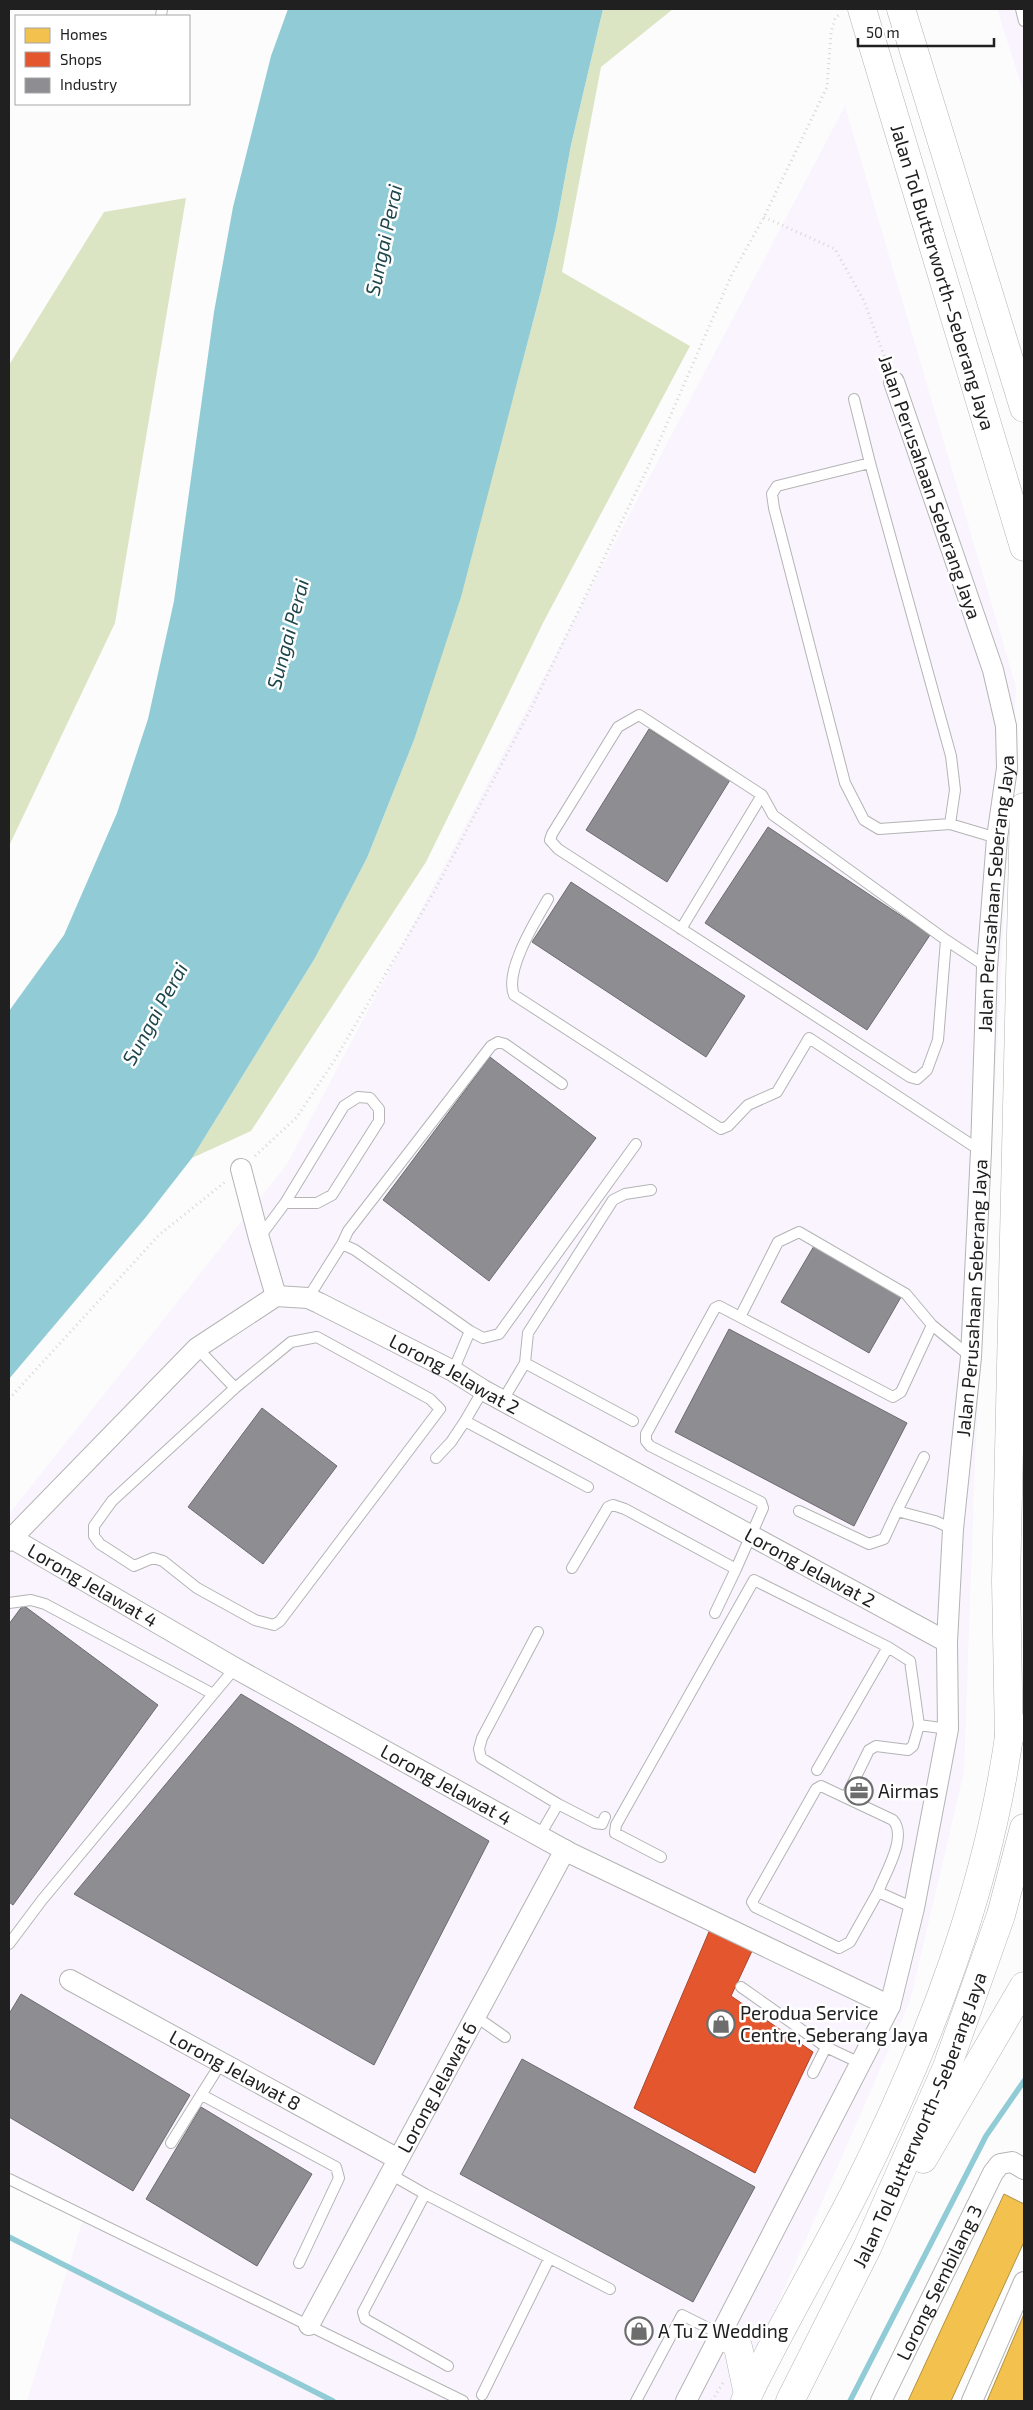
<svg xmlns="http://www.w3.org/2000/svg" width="1033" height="2410" font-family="'Exo 2',sans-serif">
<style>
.industrial{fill:#f9f4fd}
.forest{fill:#dbe5c3}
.water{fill:#91ccd6}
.homes{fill:#f2c14e;stroke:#b39140}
.shops{fill:#e4572e;stroke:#a9462a}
.industry{fill:#8d8d92;stroke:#6c6c70}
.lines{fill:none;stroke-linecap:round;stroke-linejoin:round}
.stream{stroke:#91ccd6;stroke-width:5.5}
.lane-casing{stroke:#b4b4b4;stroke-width:12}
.street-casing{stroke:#b4b4b4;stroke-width:22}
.highway-casing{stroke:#b4b4b4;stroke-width:29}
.path{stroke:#d7d7d7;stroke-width:3;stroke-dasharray:1 4;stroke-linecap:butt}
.lane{stroke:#fff;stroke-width:10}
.street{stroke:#fff;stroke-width:20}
.highway{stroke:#fff;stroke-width:28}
.labels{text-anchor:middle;stroke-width:5;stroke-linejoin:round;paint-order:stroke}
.street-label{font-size:19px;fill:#202021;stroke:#fff}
.poi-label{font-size:19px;fill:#202021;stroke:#fff;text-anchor:start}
.water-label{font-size:20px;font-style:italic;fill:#1e464d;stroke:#fff}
</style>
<rect width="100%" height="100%" fill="#fcfcfc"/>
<!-- industrial -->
<path class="industrial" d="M997,9H1024V94Z
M845,106L1016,687L975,1461L964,1772L910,2001L735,2401H27L84,2216L9,2175V1514L287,1164Z"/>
<!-- forest -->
<path class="forest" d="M603,9H673L601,67L562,272L690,346L544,621L426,862L251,1131L192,1158L315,958L367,858L414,740L515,390L541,291L556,226L571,145Z
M186,198L115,623L9,846V365L104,212Z"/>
<!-- water -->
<path class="water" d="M288,9H603L571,145L556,226L541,291L461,597L414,740L367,858L315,958L192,1158L146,1217L9,1379V1011L64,935L117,813L148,719L174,601L214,312L233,207L271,56Z"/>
<!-- homes -->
<path class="homes" d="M1004,2194L1024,2204V2242L951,2401H908Z
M1024,2314V2401H987Z"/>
<!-- shops -->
<path class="shops" d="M711,1927L752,1951L731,1996L813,2052L755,2173L634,2108Z"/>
<!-- industry -->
<path class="industry" d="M649,729L730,780L667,882L586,830Z
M768,827L930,935L867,1030L705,923Z
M571,882L745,996L706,1057L532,942Z
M490,1057L596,1138L489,1281L383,1200Z
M814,1246L901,1297L869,1353L781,1302Z
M729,1329L907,1423L854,1526L675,1432Z
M262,1408L337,1466L263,1564L188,1507Z
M23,1605L158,1705L13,1905L9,1902V1624Z
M241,1694L489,1841L374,2065L74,1894Z
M21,1994L190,2095L133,2191L9,2117V2014Z
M522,2059L755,2187L693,2302L460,2174Z
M201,2107L312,2174L257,2266L146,2199Z"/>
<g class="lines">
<!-- stream -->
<path class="stream" d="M9,2237L333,2401
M850,2401L986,2136L1024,2081"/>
<!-- lane casing -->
<g class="lane-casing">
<path id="lane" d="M1021,9L1024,21
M161,16L162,9
M854,399L870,463
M950,824L955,790L951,756L870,463L777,486L772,494L774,508L845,783L864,820L879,829L950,824L997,838
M548,899C536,920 504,971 514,995L721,1129L728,1126L748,1105L777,1092L809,1038L981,1151
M681,929L762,795
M946,940L938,1040L927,1070L917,1079L910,1077L558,849L550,840L552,834L618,727L639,715L762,795L773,815L946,940L987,967
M259,1238L285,1203L344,1106L358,1097L370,1098L379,1109V1121L332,1195L317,1203H285
M308,1298L342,1244
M932,1325L901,1392L893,1397L740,1317L778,1242L799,1232L906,1294L932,1325L971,1357
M470,1331L483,1338L499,1334L636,1144
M197,1348L235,1388L112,1501L94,1526V1536L100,1544L134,1566L153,1558L163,1561L197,1588L255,1620L274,1625L280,1621L440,1409L430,1399L317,1337L291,1342L235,1388
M525,1363L633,1421
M453,1371L470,1331L355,1250L342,1244L348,1231L491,1046L498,1042L505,1044L562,1084
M483,1390L465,1421L588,1487
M503,1400L525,1363L528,1333L613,1200L625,1194L651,1190
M436,1458L451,1442L465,1421
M799,1511L869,1544L884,1539L897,1511L935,1521L953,1529
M897,1511L924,1457
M572,1568L608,1507L613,1505L625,1509L736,1569L763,1508L761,1502L650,1446L646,1441V1434L715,1308L719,1306L740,1317
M9,1603L31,1600L45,1604L213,1694
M715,1613L736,1569
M538,1632L482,1738L479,1749L481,1758L558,1804
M817,1770L888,1647
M846,1797L869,1750L876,1746L908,1750L913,1746L919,1725
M540,1835L558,1804L595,1823L602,1824L605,1817
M661,1857L615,1833L616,1825L754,1580L888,1647L910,1661L919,1725L948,1729
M878,1892C885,1873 908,1837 893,1820L821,1786L816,1789L752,1902L755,1907L839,1948L850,1942L878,1892L914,1908
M9,1944L42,1900L235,1668
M741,1987L826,2047L862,2064
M475,2016L505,2037
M813,2073L826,2047
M202,2095L336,2167L339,2178L299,2263
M171,2143L221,2063
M390,2174L425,2194L610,2289
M9,2179L463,2401
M425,2194L363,2312L365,2319L448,2366
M482,2395L549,2259
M636,2401L682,2315L720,2334"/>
</g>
<!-- street casing -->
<g class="street-casing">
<g id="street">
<path d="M241,1169L259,1238L276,1296"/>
<path id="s1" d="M13,1539L235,1668L570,1853L890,2006"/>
<path id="s2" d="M9,1541L197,1348L276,1296L308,1298L319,1303L453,1371L483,1390L947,1642"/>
<path id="s3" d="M70,1980L398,2159"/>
<path id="s4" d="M309,2325L565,1850"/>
<path id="s5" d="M686,2401L890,2006L914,1908L948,1729L947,1642L953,1529L971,1357L981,1151L987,967L997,838L1007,768L1006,726L993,670L894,382"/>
<path id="s6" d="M881,2401L993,2173L1000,2164L1012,2162L1024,2169"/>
<path d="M972,2401L1024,2282"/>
</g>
</g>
<!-- highway casing -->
<g class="highway-casing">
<g id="highway">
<path id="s7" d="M862,9L1024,547"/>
<path d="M901,9L1024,408"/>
<path d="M1009,1739L1006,1581L1024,807"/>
<path d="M923,2159L1024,1986"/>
<path d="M722,2335L734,2342L738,2347L748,2394"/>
<path d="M745,2401C779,2330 820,2261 856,2190C929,2044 990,1886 1011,1722"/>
<path id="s8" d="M790,2401L867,2248L947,2067L1001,1915L1024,1828"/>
</g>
</g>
<!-- path -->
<path class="path" d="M764,217L835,249L864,301L888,366
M255,1156L297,1117L334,1061L434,892L534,703L649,465L731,276L764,217L827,87L831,33L835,18L840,14
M9,1399L159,1235L225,1182
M712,2401L723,2383"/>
<!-- lane -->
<use href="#lane" class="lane"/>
<!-- street -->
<use href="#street" class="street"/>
<!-- highway -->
<use href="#highway" class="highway"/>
</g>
<!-- icons -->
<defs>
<g id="office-ring" transform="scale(1.4375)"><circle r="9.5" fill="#fff" stroke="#6d6d6e" stroke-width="1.5"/><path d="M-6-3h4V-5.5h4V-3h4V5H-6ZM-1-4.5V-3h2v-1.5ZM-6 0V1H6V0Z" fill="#6d6d6e"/></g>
<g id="shop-ring" transform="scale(1.4375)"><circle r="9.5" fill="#fff" stroke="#6d6d6e" stroke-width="1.5"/><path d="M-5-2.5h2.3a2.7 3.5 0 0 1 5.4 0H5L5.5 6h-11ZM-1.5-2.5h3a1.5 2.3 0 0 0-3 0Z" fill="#6d6d6e"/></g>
</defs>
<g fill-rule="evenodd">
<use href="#office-ring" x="859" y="1791"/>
<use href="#shop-ring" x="721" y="2024"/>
<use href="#shop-ring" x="639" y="2331"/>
</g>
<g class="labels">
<!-- street labels -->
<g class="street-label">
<text dy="7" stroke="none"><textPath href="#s7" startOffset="280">Jalan Tol Butterworth–Seberang Jaya</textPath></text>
<text transform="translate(930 487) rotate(71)" y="7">Jalan Perusahaan Seberang Jaya</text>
<text dy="7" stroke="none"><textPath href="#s5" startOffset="1565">Jalan Perusahaan Seberang Jaya</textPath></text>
<text dy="7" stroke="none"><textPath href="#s5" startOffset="1160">Jalan Perusahaan Seberang Jaya</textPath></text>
<text dy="7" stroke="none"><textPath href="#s2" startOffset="561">Lorong Jelawat 2</textPath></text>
<text dy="7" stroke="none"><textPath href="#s2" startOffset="966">Lorong Jelawat 2</textPath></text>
<text dy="7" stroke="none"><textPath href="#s1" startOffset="92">Lorong Jelawat 4</textPath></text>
<text dy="7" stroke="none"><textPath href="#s1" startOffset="498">Lorong Jelawat 4</textPath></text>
<text dy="7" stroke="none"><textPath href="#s3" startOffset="188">Lorong Jelawat 8</textPath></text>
<text dy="7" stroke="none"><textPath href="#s4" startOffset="270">Lorong Jelawat 6</textPath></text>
<text dy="7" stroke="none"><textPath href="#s8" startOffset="310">Jalan Tol Butterworth–Seberang Jaya</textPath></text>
<text dy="7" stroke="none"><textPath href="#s6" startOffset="132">Lorong Sembilang 3</textPath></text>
</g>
<!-- poi labels -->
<g class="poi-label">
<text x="878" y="1798">Airmas</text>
<text x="740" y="2020">Perodua Service<tspan x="740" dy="22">Centre, Seberang Jaya</tspan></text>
<text x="658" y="2338">A Tu Z Wedding</text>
</g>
<!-- water labels -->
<g class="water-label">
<text transform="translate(384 240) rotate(-78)" y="7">Sungai Perai</text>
<text transform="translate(288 634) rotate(-75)" y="7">Sungai Perai</text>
<text transform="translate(155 1014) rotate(-61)" y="7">Sungai Perai</text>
</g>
</g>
<!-- border -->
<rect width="1033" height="2410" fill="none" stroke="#202021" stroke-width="20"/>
<!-- legend -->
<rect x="15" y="15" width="175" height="90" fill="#ffffff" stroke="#a6a6a6"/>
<rect x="25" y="28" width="25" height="15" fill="#f2c14e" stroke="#a6a6a6"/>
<text x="60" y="40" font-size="15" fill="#202021">Homes</text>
<rect x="25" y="52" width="25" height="15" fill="#e4572e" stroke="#a6a6a6"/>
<text x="60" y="65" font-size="15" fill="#202021">Shops</text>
<rect x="25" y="78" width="25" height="15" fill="#8d8d92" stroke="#a6a6a6"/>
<text x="60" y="90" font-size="15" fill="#202021">Industry</text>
<!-- scale -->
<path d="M858 38v8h136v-8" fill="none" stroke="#202021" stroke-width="2.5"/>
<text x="866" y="38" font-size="15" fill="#202021" stroke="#ffffff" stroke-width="4" paint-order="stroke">50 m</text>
</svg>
